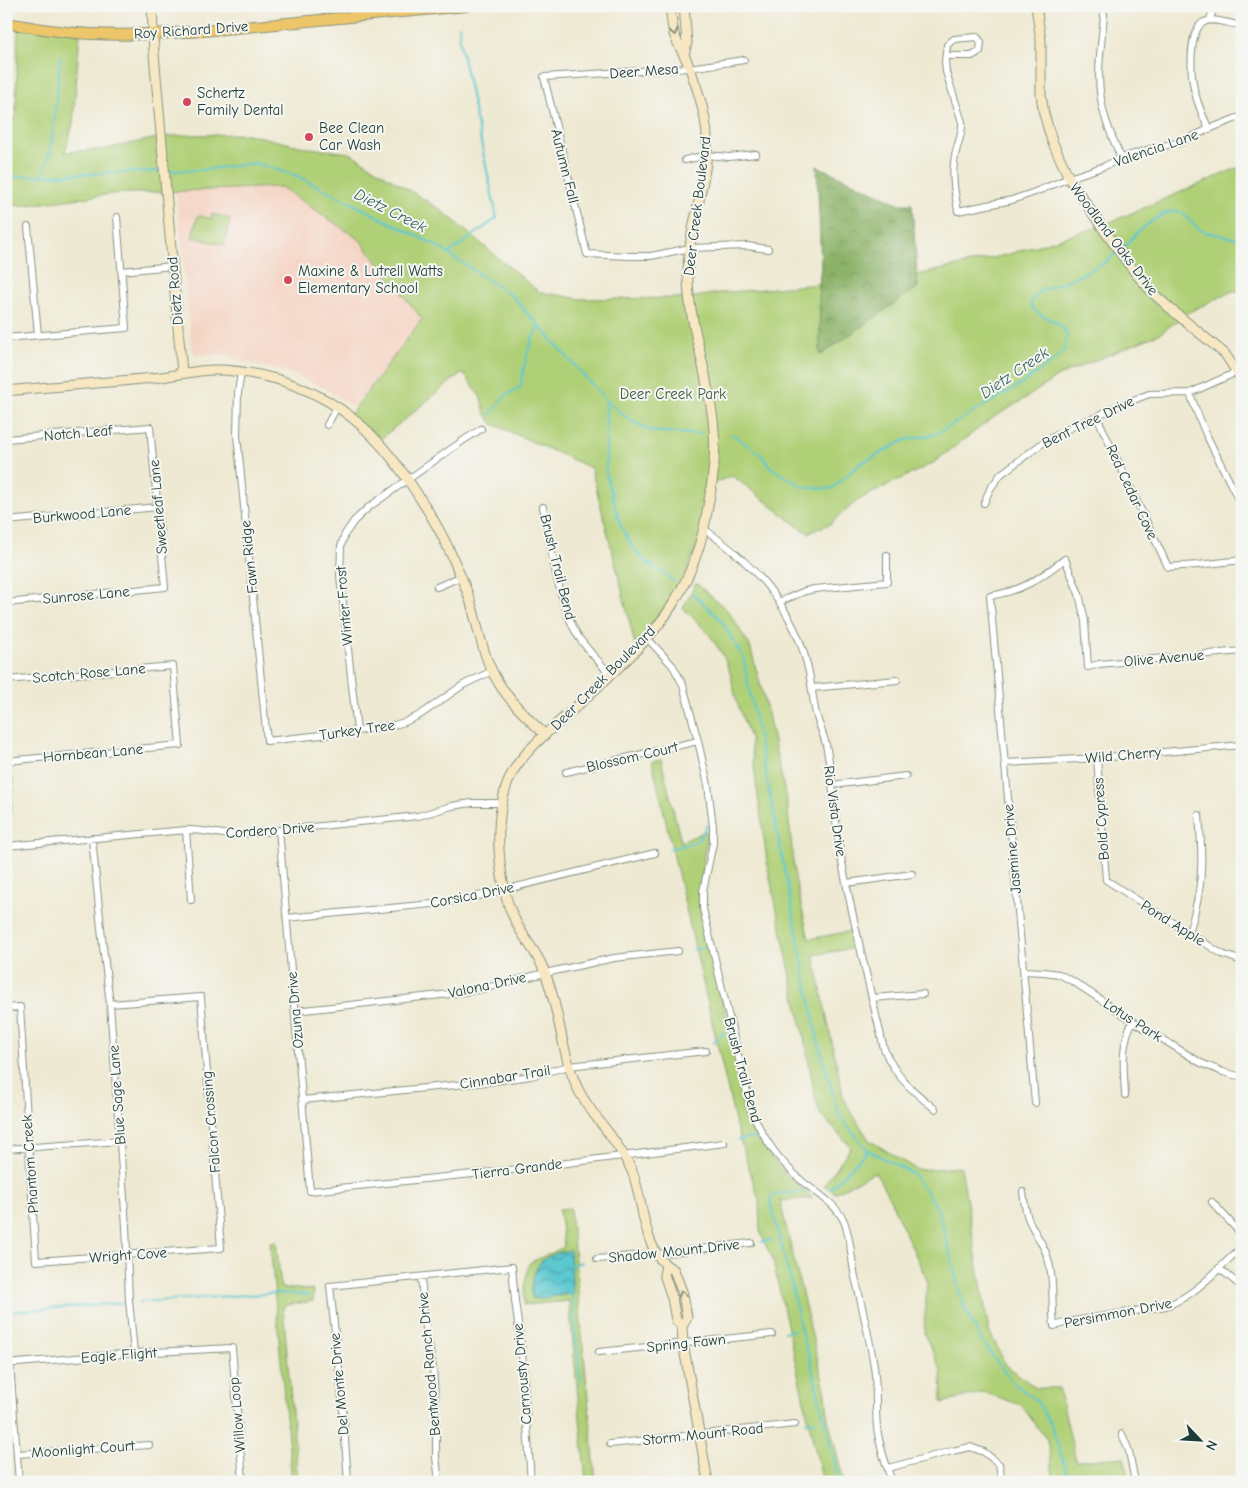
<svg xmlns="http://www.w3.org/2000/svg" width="1248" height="1488" font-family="'Comic Neue',sans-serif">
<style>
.built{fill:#f5d3c2}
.green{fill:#b0d077;stroke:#688656}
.forest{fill:url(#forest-crowns);stroke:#56784e}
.water{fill:url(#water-waves);stroke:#3d8282}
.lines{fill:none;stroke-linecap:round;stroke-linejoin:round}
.stream{stroke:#5bc8d0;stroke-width:2}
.street-casing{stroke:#869383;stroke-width:8}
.secondary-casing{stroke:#869383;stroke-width:11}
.primary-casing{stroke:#869383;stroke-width:12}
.street{stroke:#fff;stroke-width:6}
.secondary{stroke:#f7e8c3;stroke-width:9}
.primary{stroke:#ecc669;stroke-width:10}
.oneway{stroke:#8b927c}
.poi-dot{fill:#d1495b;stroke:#f6f6f2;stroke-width:2}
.labels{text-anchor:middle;stroke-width:4;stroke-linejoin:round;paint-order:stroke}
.street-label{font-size:15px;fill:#1f3d34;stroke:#f6f6f2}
.poi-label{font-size:15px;fill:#1f3d34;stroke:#f6f6f2;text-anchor:start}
.park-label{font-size:15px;fill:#3c5a41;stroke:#f6f6f2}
.water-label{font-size:16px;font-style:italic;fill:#2e605b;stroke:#f6f6f2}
</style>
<defs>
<pattern id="forest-crowns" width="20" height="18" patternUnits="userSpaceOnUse" patternTransform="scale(1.25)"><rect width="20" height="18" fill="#8cb268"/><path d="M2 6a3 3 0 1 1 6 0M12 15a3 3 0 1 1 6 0" fill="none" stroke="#729256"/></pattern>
<pattern id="water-waves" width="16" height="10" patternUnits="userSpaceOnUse" patternTransform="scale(1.25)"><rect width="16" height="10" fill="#5bc8d0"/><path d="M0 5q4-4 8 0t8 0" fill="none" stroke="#4ba4aa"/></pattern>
</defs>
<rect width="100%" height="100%" fill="#f6f6f2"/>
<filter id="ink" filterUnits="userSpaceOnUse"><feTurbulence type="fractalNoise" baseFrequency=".02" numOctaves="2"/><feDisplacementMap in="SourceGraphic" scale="10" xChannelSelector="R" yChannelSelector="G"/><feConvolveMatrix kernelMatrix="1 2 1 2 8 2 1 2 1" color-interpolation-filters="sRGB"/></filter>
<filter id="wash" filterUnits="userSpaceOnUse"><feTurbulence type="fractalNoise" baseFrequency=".0096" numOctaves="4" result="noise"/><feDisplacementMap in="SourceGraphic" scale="20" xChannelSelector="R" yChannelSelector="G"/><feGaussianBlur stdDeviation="1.12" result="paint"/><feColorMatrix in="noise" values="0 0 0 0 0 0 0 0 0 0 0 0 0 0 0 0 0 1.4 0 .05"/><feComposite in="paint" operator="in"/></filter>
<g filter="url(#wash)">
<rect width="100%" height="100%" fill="#eee9d2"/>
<!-- built -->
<path class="built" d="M281,187L360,240L422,319L356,408L324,388L291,373L241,361L225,354L197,355L192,350L176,191Z"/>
<!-- green -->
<path class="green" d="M18,24L80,33L73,123L65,152L105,149L162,137L186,135L248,134L308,148L350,153L441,210L539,292L581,299L689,298L719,293L819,284L821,355L918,287L917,275L1006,255L1101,226L1242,166V291H1233L1191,311L1159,334L1058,376L1026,398L994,417L933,463L858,500L830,524L808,533C782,515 758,495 733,476L712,483L704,529L672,606L636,649L619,578L591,468L493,424L485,413L481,398L465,375L460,374L378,441L350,415L422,319L360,240L281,187L111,194L28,205L6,206V133L10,129L16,113Z
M212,214L230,219L224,245L192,237L198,215L211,219Z
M696,583L728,611L750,646L768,714L787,802L795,878L809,939L851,931L854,948L814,955L844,1100L869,1140L917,1170L961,1167L989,1331L1006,1365L1036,1388H1059L1076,1461L1124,1457L1128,1476L1083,1479L1084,1482H1054L1047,1440L1021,1405L983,1392L942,1403L941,1370L924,1333L927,1280L888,1195L875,1172L835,1193L824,1185L851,1147L820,1114L815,1098L806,1047L768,868L750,738L736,700L731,676L724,657L709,634L683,608Z
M661,759L681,842L706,831L707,842L704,853L700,907L753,1125L767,1152L785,1173L813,1198L780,1201L826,1394L828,1419L844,1482H823L813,1441L772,1257L767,1248L760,1231L759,1200L737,1130L652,761Z
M570,1208L596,1482H586L569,1301L524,1305V1288L529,1263L564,1247L559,1209Z
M276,1241L281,1288L313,1290V1301L286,1305L283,1307L298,1482H292L270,1242Z"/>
<!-- forest -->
<path class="forest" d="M817,166L900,204H912L918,287L820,355L819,284L821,265Z"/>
<!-- water -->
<path class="water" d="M570,1250L573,1294L533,1299C531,1292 532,1286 533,1279C537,1258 551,1254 570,1250Z"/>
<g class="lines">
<!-- stream -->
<path class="stream" d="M166,171L202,170L255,163L297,176L435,245L511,295L606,400L628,419L651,431L676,433L701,434
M43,175L50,152L55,115L60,57
M6,177L162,171
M1122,249C1129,244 1132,237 1138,232C1145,226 1156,218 1164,214C1187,204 1187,225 1203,231C1215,235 1229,237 1242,239
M448,254L497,218L460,43L459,26
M606,402V473L620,524L631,545L644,560L674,581
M490,415L506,395L520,388C524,366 528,345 539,325
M732,434L760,454L773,469L803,487L831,489L860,464L905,440L936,434L1020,385L1056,359L1065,349L1067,333L1058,323L1041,315L1032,308L1031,302L1040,291L1076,277L1106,262L1116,253
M692,593L721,620L743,657L818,1041L839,1116L868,1150L913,1174L938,1209L963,1304L981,1340L1012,1382L1037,1401L1051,1425L1066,1470L1068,1482
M669,849L693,843L699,839L707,825
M693,950L708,947
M713,1043L727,1030
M738,1140L750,1138L760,1139
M830,1189L868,1150
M807,1191L777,1194L772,1196L770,1201L792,1286L800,1328L810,1359L839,1482
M762,1242L772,1240
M570,1266L582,1262
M569,1292L572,1297L581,1384
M140,1302L277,1293L308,1295
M6,1312L122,1303
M784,1332L794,1330
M806,1422L817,1421"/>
</g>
</g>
<g filter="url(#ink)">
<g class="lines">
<!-- street casing -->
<g class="street-casing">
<path id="street" d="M1104,14C1102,42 1096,71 1101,99C1104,120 1113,139 1121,158
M1210,20L1213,9L1233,6L1242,8
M946,56H972L980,51L981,42L977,37L954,39L947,45L945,61L946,72L962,122C963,134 957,144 955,156C951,175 955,193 958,211L1012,200L1035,192L1069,178L1105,166L1121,158L1150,149L1181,142L1209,129L1242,116
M744,60L689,68L544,77L587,254L629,256H651L690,248L747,246L768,249
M1209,129C1201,113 1194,95 1192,77C1191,63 1190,29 1204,22C1215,17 1230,25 1242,25
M685,160L707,155L729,157L756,154
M28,227L38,335
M121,271L173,266
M6,338L126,328L117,217
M241,372L238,393L237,435L267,741L357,731L394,725L405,722L420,715L463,685L492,671
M1190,393L1194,405L1205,432L1242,507
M1097,417L1168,567L1198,565L1242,560
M327,425L337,407
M6,439L150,427L165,587L6,603
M984,503L990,489L1001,474L1044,442L1077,424L1097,417L1108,410L1149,394L1190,393L1237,372L1242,369
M543,507C551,545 558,604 578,636C587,650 600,662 610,675
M6,521L158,507
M704,529C752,562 792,605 807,664C811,679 812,694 815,709C817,721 823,732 826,745C834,782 834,820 841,857C853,922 869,985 884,1049C896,1078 912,1090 935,1109
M437,587L460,577
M779,602L805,591L815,589L887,582V555
M647,638L673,666L683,685L698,741L708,785L713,827V843L703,891V909L751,1109C763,1139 778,1160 803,1182C818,1194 835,1203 844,1221C851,1238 851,1259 855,1277C862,1306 869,1336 874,1366C877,1386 875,1407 877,1427C879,1446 886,1464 892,1482
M6,680L173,666L180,745L6,761
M812,688L897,680
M357,731L340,576L341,546L345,534L354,521L369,507L461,442L481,429
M1097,758L1106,880L1222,954L1242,961
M6,759L10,813L6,828
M1005,763L1097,758L1242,745
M566,772L698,741
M832,785L906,776
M186,830L191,900
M279,830L310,1191L520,1169L724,1143
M92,838L102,938L110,1004L126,1226L129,1300L134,1353
M6,846L186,830C201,829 217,834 233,835L418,816L452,806L472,803H502
M847,883L912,874
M287,918L432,904L462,900L655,853
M1189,933C1193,919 1197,905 1199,891C1203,866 1201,840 1199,815
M1023,971L1044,972L1059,974L1074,982L1133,1021L1201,1063L1223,1072L1242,1077
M872,998L923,994
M6,1008L20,1007L36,1261L221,1248L201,997L110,1004
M295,1011L450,994L482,989L545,973L614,958L678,951
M1125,1095C1124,1070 1120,1044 1133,1021
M302,1100L487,1082L531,1076L569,1066L706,1051
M1035,1103L990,596C1024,590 1037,580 1065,559L1079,594L1085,621L1088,667L1099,664L1242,651
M6,1149L120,1141
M1023,1192C1024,1200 1025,1208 1027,1215C1031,1228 1041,1240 1046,1253C1055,1276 1051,1302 1054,1326L1068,1322L1166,1306C1196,1296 1219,1267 1242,1247
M1212,1202L1242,1235
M597,1259L657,1254L751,1243
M1219,1268L1242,1287
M421,1277L425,1322L433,1368L436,1410V1457L439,1482
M599,1352L772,1334
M6,1364L134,1353L232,1348L243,1482
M10,1364L19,1482
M1122,1434L1129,1451L1135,1482
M610,1444L795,1424
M17,1454L149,1445
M888,1468L952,1451L970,1447L984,1452L999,1464L1002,1482
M348,1482L342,1398L330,1286L512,1267L515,1301L522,1353L531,1482"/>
</g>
<!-- secondary casing -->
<g class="secondary-casing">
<path id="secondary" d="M152,6L154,54L182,373
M670,6C671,15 672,25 674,34C677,43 682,51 686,59C694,78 701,99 705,119C715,168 688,222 688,271C687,306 698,341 705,375C708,393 713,411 714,430C716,455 713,481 708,506C703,541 691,575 673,604C650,642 609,676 577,706C558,723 532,744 517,765C495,797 496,850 504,887C506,900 512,915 518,926C526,941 537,953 543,968C560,1007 560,1051 578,1089C586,1106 599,1120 610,1135C618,1146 626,1158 632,1171C644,1200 642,1255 674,1270L683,1294L687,1317L682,1327L683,1343L708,1482
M1036,6L1041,41V95L1044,114L1052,141L1069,178L1106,233L1137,275L1155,295L1173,311L1225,354L1242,380
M684,55L687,43L684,6
M6,391C55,386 104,383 153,378C174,376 195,370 216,370C236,370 257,374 276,379C340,398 378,434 414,489C428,510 441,531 451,554C458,570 466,587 471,603C479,630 483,658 498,682C510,702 528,718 545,735
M666,1266L664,1274L672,1298L676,1320L682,1327"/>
</g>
<!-- primary casing -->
<g class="primary-casing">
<path id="primary" d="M6,23C27,26 47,30 67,32C112,37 158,34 203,31L466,6"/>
</g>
<!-- street -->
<use href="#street" class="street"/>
<!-- secondary -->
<use href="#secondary" class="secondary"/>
<!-- primary -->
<use href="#primary" class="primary"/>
</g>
<!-- one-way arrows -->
<defs><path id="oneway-chevron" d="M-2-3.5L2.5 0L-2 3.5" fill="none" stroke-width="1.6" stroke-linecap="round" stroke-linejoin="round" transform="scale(1.25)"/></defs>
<g class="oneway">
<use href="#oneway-chevron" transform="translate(674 32) rotate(76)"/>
<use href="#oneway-chevron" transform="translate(682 1294) rotate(-105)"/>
</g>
</g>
<!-- markers -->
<g class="poi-dot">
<circle cx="187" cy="102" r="5"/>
<circle cx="309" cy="137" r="5"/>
<circle cx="288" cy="280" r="5"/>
</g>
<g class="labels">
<!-- street labels -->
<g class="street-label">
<text transform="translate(191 30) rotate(-4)" y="5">Roy Richard Drive</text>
<text transform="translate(644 71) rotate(-4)" y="5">Deer Mesa</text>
<text transform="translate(1156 148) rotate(-19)" y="5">Valencia Lane</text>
<text transform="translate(565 166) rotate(76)" y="5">Autumn Fall</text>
<text transform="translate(697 206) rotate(-83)" y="5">Deer Creek Boulevard</text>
<text transform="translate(1114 239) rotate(53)" y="5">Woodland Oaks Drive</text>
<text transform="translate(175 291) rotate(-95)" y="5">Dietz Road</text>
<text transform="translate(1088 422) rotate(-26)" y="5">Bent Tree Drive</text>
<text transform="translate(78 433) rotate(-5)" y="5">Notch Leaf</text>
<text transform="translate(1132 492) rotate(65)" y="5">Red Cedar Cove</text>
<text transform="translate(158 507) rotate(-95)" y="5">Sweetleaf Lane</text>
<text transform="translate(82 514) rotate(-5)" y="5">Burkwood Lane</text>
<text transform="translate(249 557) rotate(-96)" y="5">Fawn Ridge</text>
<text transform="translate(558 567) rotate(76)" y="5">Brush Trail Bend</text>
<text transform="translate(86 595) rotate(-5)" y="5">Sunrose Lane</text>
<text transform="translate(344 606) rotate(-95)" y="5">Winter Frost</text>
<text transform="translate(1164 658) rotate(-5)" y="5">Olive Avenue</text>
<text transform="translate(89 673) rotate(-5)" y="5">Scotch Rose Lane</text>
<text transform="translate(603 678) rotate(-45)" y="5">Deer Creek Boulevard</text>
<text transform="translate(357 730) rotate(-8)" y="5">Turkey Tree</text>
<text transform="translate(93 753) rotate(-5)" y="5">Hornbean Lane</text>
<text transform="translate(1123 755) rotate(-5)" y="5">Wild Cherry</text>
<text transform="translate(632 757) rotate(-13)" y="5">Blossom Court</text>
<text transform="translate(835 811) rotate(82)" y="5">Rio Vista Drive</text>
<text transform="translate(1101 819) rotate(-94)" y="5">Bold Cypress</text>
<text transform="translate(270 830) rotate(-4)" y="5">Cordero Drive</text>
<text transform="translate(1012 849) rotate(-95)" y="5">Jasmine Drive</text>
<text transform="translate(472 895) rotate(-11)" y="5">Corsica Drive</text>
<text transform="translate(1173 923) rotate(32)" y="5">Pond Apple</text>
<text transform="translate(487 985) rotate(-12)" y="5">Valona Drive</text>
<text transform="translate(295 1010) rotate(-95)" y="5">Ozuna Drive</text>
<text transform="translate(1133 1020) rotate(33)" y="5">Lotus Park</text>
<text transform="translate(743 1070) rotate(75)" y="5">Brush Trail Bend</text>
<text transform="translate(505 1077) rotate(-9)" y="5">Cinnabar Trail</text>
<text transform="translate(117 1095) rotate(-94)" y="5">Blue Sage Lane</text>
<text transform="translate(211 1122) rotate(-95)" y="5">Falcon Crossing</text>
<text transform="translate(30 1164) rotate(-94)" y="5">Phantom Creek</text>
<text transform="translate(517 1169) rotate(-7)" y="5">Tierra Grande</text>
<text transform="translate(674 1251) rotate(-6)" y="5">Shadow Mount Drive</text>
<text transform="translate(128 1255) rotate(-4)" y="5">Wright Cove</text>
<text transform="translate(1118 1313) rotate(-11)" y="5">Persimmon Drive</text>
<text transform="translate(686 1343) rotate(-6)" y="5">Spring Fawn</text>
<text transform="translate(119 1355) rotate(-4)" y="5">Eagle Flight</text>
<text transform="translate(429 1364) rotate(-95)" y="5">Bentwood Ranch Drive</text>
<text transform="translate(522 1374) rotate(-95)" y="5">Carnousty Drive</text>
<text transform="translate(339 1384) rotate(-95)" y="5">Del Monte Drive</text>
<text transform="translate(237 1415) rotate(-95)" y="5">Willow Loop</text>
<text transform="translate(703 1434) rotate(-6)" y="5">Storm Mount Road</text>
<text transform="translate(83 1449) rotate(-4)" y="5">Moonlight Court</text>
</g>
<!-- poi labels -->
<g class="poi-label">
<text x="197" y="98">Schertz<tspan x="197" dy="17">Family Dental</tspan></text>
<text x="319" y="133">Bee Clean<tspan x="319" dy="17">Car Wash</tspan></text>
<text x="298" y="276">Maxine &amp; Lutrell Watts<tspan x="298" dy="17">Elementary School</tspan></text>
</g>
<!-- park labels -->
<g class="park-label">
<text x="673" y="399">Deer Creek Park</text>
</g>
<!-- water labels -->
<g class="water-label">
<text transform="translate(391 210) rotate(27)" y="6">Dietz Creek</text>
<text transform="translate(1014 372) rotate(-34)" y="6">Dietz Creek</text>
</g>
</g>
<!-- margin -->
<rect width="1248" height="1488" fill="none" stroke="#f6f6f2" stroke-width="25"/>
<!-- north arrow -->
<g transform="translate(1200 1440) rotate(115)" stroke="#f6f6f2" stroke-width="4" paint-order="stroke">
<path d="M0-4L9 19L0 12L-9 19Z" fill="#1f3d34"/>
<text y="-8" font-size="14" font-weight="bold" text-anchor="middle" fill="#1f3d34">N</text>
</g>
</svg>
